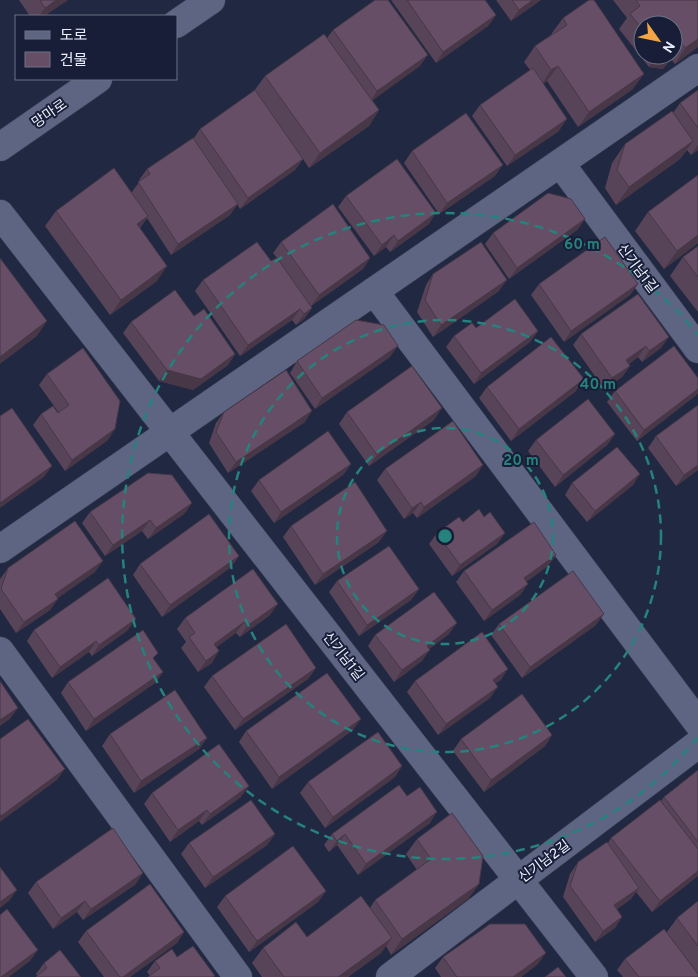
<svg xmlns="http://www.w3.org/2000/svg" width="698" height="977" font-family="Overpass,'Noto Sans KR',sans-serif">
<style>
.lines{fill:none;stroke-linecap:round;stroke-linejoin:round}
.minor-casing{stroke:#41465a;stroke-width:29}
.minor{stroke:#5d6583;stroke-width:28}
.wall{fill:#584458;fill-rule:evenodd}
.shaded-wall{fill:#473747}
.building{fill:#664f66;stroke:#473747}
.ring{fill:none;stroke:#25827c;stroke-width:2.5;stroke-dasharray:9 6}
.labels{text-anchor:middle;stroke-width:4;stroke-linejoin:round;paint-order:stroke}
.street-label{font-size:14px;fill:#ebeffd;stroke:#181e37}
.centre{fill:#25827c;stroke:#181e37;stroke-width:2.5}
.ring-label{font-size:15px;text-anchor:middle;font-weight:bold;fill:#25827c;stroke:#181e37;stroke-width:4;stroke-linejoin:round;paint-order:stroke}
</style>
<rect width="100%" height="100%" fill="#212841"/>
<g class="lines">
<!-- minor casing -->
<g class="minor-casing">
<path id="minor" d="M176,24L211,0
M0,147L98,79
M560,163L698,349
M0,214L594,977
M374,291L698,723
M0,549L698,68
M0,651L238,977
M390,977L698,744"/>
</g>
<!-- minor -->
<use href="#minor" class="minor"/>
</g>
<!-- wall -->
<path class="wall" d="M19,0H68L44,16H30Z
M391,0H485L496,15L488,26L436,63Z
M496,0H541L511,21Z
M613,0H698V47L675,64L671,59L663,69L649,67L619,29L627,18ZM643,25L673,55H643Z
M563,18L633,89L578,127L547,81L543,84L559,131L507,166L472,116L480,105L530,70L524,62L535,46L552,34V33Z
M333,30L420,66L372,100L379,110L369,126L309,168L303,159L295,170L240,209L237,204L230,215L171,255L147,218L140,228L157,281L110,315L45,226L56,211L131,193L140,181L139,180L147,169L194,138L200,129L254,91L265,76L327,38Z
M698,90V150L691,155L687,150L680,159L616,205L605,188L612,163L625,144L673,113L680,103Z
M412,151L495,176L439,214L404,163Z
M698,175V243L664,269L635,231L648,212Z
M346,196L429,224L390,252L386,247L374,256L338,207Z
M585,219L577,230L509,279L485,244L493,233Z
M281,242L370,258L363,269L311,306L312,308L304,319L296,325L292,320L240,356L195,291L203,280L271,261L277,258L273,253Z
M698,246V312L670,276L683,257Z
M433,274L499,291L433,337L417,312L426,285Z
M539,284H638L630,295L564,342L531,295Z
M194,316L235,354L228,365L193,390L159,381L123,333L131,322Z
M476,328L538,331L530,342L474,384L446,347L454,336Z
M581,334L661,348L642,362L638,357L629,364L630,366L622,377L604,389L573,345Z
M390,357L315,409L290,373L297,361Z
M47,374L108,440L65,471L33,425L41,414L59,413L39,385Z
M698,378V393L695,396L637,441L607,402L615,391Z
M487,387L576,391L511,441L479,398Z
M224,412L305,422L228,473L209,443L216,423Z
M347,412L434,420L369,466L339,424Z
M615,434L607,445L555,487L528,451L536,440Z
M656,436L698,470L676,486L648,448Z
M351,464L343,475L274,523L251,491L259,480Z
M385,469L476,476L417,518L413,513L404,519L377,480Z
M572,483L633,485L587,522L565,495Z
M192,503L184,514L148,539L142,531L105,556L82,523L90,512Z
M484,517L505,533L497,544L452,576L429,544L437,533Z
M291,526L379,542L315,585L283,537Z
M556,555L548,566L526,582L528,584L520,595L484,621L456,582L464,571Z
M239,556L231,567L162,617L133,575L140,564Z
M8,568L95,572L57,598L50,610L16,633L0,609V579Z
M337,581L419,589L411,600L359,636L329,592Z
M270,615L240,637L236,633L216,647L212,663L198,672L181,648L186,642L177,629L185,618Z
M499,624L596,625L522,678L491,635Z
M34,630H128L92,656L89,652L52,678L27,641Z
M449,634L429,649L422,661L394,682L368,646L375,635Z
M316,668L308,679L235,730L204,687L212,676Z
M163,672L155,683L86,731L61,693L68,682Z
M501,680L495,683L490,698L438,735L407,692L415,681Z
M353,730L272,789L239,742L246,731Z
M110,734L207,738L199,749L134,793L102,746Z
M552,735L545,746L484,792L453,751L461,739Z
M402,766L395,777L325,828L300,793L308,782Z
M698,770V876L652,912L636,892L631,899L617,909L622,917L615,928L595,942L563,897L570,874L578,862L608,843L611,838L661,801L664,797Z
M152,793L241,797L202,825L199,821L170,842L144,804Z
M407,796L430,823L358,875L337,845L329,852L324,845L332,834Z
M275,834L267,845L205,888L181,854L189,843Z
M417,839L479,884L468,899L391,955L386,946L381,953L348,977H262L252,963L263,948L307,937L370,908L375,900L417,870L406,854Z
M36,882L136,884L83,920L77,912L53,929L28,893Z
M326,891L318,902L249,952L217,907L225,896Z
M698,901V977H623L617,970L625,959L667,932L677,918Z
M86,931L184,932L177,943L130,977H104L78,942Z
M177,957L150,976L147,972L155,961Z
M443,957L538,964L521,977H441L435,968Z
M44,963L81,977L37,976L36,974Z"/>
<!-- shaded-wall -->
<path class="shaded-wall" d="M56,0H68L44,16H39L45,8Z
M533,0H541L511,21L519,10Z
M496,15L488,26L436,63L443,52Z
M698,39V47L675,64L685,48Z
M673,54H674L663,69L649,67L657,55H673Z
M428,55L420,66L369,103L377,91Z
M558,66L547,81L541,86L551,70Z
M644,74L633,89L578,127L589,112Z
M379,110L369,126L309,168L320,153Z
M567,119L559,131L507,166L515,155Z
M693,141L680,159L616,205L629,187Z
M698,145V150L691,155Z
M303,159L295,170L240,209L248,198Z
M503,165L495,176L439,214L447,203Z
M238,204L230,215L171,255L178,244Z
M436,213L429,224L390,252L398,241Z
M148,216L137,231V224Z
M585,219L577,230L509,279L517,268Z
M394,235L386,247L374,256L382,245Z
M698,235V243L664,269L677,251Z
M370,258L363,269L311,306L319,295Z
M167,266L157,281L110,315L121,300Z
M507,280L499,291L433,337L441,325Z
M638,284L630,295L564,342L571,331Z
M312,308L304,319L296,325L304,314Z
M300,309L292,320L240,356L248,345Z
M47,321L37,336L0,364V357Z
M538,331L530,342L474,384L481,373Z
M669,337L661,348L642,362L649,351Z
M398,346L390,357L315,409L322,398Z
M646,346L638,357L619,371L626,360Z
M235,354L228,365L193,390L159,381L167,370Z
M630,366L622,377L604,389L612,378Z
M584,379L576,391L511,441L519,429Z
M698,389V393L695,396L637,441L644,430Z
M442,408L434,420L369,466L377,455Z
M312,411L305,422L228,473L236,462Z
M115,429L108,440L65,471L72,460Z
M615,434L607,445L555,487L563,475Z
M351,464L343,475L274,523L281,512Z
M483,465L476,476L417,518L424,507Z
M698,465V470L676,486L684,475Z
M52,466L44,477L0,508V503Z
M640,474L633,485L587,522L595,511Z
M421,502L413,513L404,519L412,508Z
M192,503L184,514L148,539L156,528Z
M150,520L142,531L105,556L113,545Z
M387,531L379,542L315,585L323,574Z
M505,533L497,544L452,576L460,565Z
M556,555L548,566L516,589L524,578Z
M239,556L231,567L162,617L170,605Z
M103,561L95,572L47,606L55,594Z
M528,584L520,595L484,621L492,610Z
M419,589L411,600L359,636L367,625Z
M58,599L50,610L16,633L24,622Z
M278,604L270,615L240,637L247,626Z
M604,614L596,625L522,678L530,667Z
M136,619L128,630L92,656L99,645Z
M244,622L236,633L206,655L214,644Z
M457,623L449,634L419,657L427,646Z
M96,641L89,652L52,678L60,667Z
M430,650L422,661L394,682L402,670Z
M219,651L212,663L198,672L206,661Z
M316,668L308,679L235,730L243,719Z
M508,669L501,680L485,691L493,680Z
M163,672L155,683L86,731L94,719Z
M498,687L490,698L438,735L446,724Z
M18,708L10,719L0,726V720Z
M361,719L353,730L272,789L279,777Z
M552,735L545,746L484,792L491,780Z
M207,738L199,749L134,793L141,781Z
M402,766L395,777L325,828L333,817Z
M65,769L57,780L0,822V817L1,816Z
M249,786L241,797L202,825L210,814Z
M207,810L199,821L170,842L178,830Z
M437,812L430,823L358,875L366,864Z
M275,834L267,845L205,888L213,877Z
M345,834L337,845L329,852L337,841Z
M698,871V876L652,912L660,901Z
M143,873L136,884L83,920L91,909Z
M479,884L468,899L391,955L402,939Z
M639,888L631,899L606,917L614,905Z
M17,890L9,901L0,908V902Z
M326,891L318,902L249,952L257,941Z
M85,901L77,912L53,929L61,918Z
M622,917L615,928L595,942L603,931Z
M184,932L177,943L130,977H123Z
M392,938L381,953L348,977H338Z
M38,950L30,961L9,977H1Z
M546,953L538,964L521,977H513Z"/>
<!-- building -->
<path class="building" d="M40,0H56L45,8Z
M375,0H388L428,55L377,91L333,30Z
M407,0H485L496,15L443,52Z
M512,0H533L519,10Z
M589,0H594L644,74L589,112L558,66L551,70L535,46L567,25L563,18Z
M636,0H698V39L685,48L680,41L674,54H673V25H643V30L630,14L640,6Z
M324,34L379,110L320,153L265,76Z
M533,68L567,119L515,155L480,105Z
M255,90L303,159L248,198L200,129Z
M698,90V128L680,103Z
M672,111L693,141L629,187L617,170L625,144Z
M466,113L503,165L447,203L412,151Z
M193,138L238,204L178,244L138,182L150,174L147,169Z
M397,159L436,213L398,241L394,235L382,245L346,196Z
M114,168L148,216L137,224L167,266L121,300L56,211Z
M698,175V235L677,251L648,212Z
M548,193L571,199L585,219L517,268L493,233Z
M333,204L370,258L319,295L281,242Z
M605,237L638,284L571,331L539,284Z
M257,242L271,261L277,258L312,308L304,314L300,309L248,345L203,280Z
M481,242L507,280L441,325L425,300L433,274Z
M698,246V277L683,257Z
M0,258L47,321L0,357Z
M175,290L194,316L204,309L235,354L201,379L167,370L131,322Z
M638,294L669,337L649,351L646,346L626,360L630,366L612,378L581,334Z
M515,299L538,331L481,373L454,336L472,323L476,328Z
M356,320L384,325L398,346L322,398L297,361Z
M551,337L584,379L519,429L487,387Z
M674,346L698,378V389L644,430L615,391Z
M83,348L120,401L115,429L72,460L41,414L53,406L58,413L69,405L47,374Z
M412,366L442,408L377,455L347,412Z
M286,370L312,411L236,462L216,432L224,412Z
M588,399L615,434L563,475L536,440Z
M698,405V465L684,475L656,436Z
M12,408L52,466L0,503V416Z
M453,421L483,465L424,507L421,502L412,508L385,469Z
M328,431L351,464L281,512L259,480Z
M617,447L640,474L595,511L572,483Z
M148,473L172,475L192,503L156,528L150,520L113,545L90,512Z
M355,482L387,531L323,574L291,526Z
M479,509L484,517L490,512L505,533L460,565L437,533L459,517L463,522Z
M209,514L239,556L170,605L140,564Z
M75,521L103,561L55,594L58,599L24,622L1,589L8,568Z
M534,522L556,555L524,578L528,584L492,610L464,571Z
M389,546L419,589L367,625L337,581Z
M253,569L278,604L247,626L244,622L214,644L219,651L206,661L189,637L195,633L185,618Z
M573,571L604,614L530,667L499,624Z
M108,578L136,619L99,645L96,641L60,667L34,630Z
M434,592L457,623L427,646L430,650L402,670L375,635Z
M286,624L316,668L243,719L212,676Z
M143,630L158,653L153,658L163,672L94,719L68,682Z
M482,632L508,669L493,680L498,687L446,724L415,681Z
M327,673L361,719L279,777L246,731Z
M0,681L18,708L0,720Z
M175,690L207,738L141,781L110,734Z
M522,694L552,735L491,780L461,739Z
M28,719L65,769L1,816L0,814V739Z
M378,732L402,766L333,817L308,782Z
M219,744L249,786L210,814L207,810L178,830L152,793Z
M698,770V842L664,797Z
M399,785L407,796L420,787L437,812L366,864L345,834L337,841L332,834Z
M251,800L275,834L213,877L189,843Z
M660,800L698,849V871L660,901L611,838Z
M452,813L483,856L479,884L402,939L375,900L431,859L417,839Z
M113,828L143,873L91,909L85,901L61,918L36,882Z
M607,842L639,888L614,905L622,917L603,931L570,886L578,862Z
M293,846L326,891L257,941L225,896Z
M0,867L17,890L0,902Z
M150,884L184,932L123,977H120L86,931Z
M361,896L392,938L338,977H284L263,948L296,922L307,937Z
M698,901V946L677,918Z
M7,909L38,950L1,977H0V915Z
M490,924H525L546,953L513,977H457L443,957Z
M664,929L698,974V977H639L625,959Z
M193,946L215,976L213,977H148L160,968L155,961L172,949L177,957Z
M60,950L81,977H36L47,968L44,963Z
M558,967L566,977H545Z"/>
<!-- distance rings -->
<g class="ring">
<circle cx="445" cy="536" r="108"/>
<circle cx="445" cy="536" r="216"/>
<path d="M698 737A323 323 0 1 1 698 335"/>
</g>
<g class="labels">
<!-- street labels -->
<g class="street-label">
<text transform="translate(49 113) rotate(-35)" y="5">망마로</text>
<text transform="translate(638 268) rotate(53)" y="5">신기남1길</text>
<text transform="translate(344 656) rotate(52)" y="5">신기남1길</text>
<text transform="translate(544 861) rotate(-37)" y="5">신기남2길</text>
</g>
</g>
<circle cx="445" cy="536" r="8" class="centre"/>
<g class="ring-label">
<text x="582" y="249">60 m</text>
<text x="598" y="389">40 m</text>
<text x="521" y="465">20 m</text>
</g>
<!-- legend -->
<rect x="15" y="15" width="162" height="65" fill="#181e37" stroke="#6c7286"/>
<rect x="25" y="31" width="25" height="8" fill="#5d6583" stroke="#6c7286"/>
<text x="60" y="40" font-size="15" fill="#ebeffd">도로</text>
<rect x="25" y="52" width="25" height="15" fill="#664f66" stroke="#6c7286"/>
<text x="60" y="65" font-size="15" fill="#ebeffd">건물</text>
<!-- north arrow -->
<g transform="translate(658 40) rotate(123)"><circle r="24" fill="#181e37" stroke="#6c7286"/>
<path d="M0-4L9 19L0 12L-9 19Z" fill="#f3a443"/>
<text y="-8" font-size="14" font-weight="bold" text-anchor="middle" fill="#ebeffd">N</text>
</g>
</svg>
